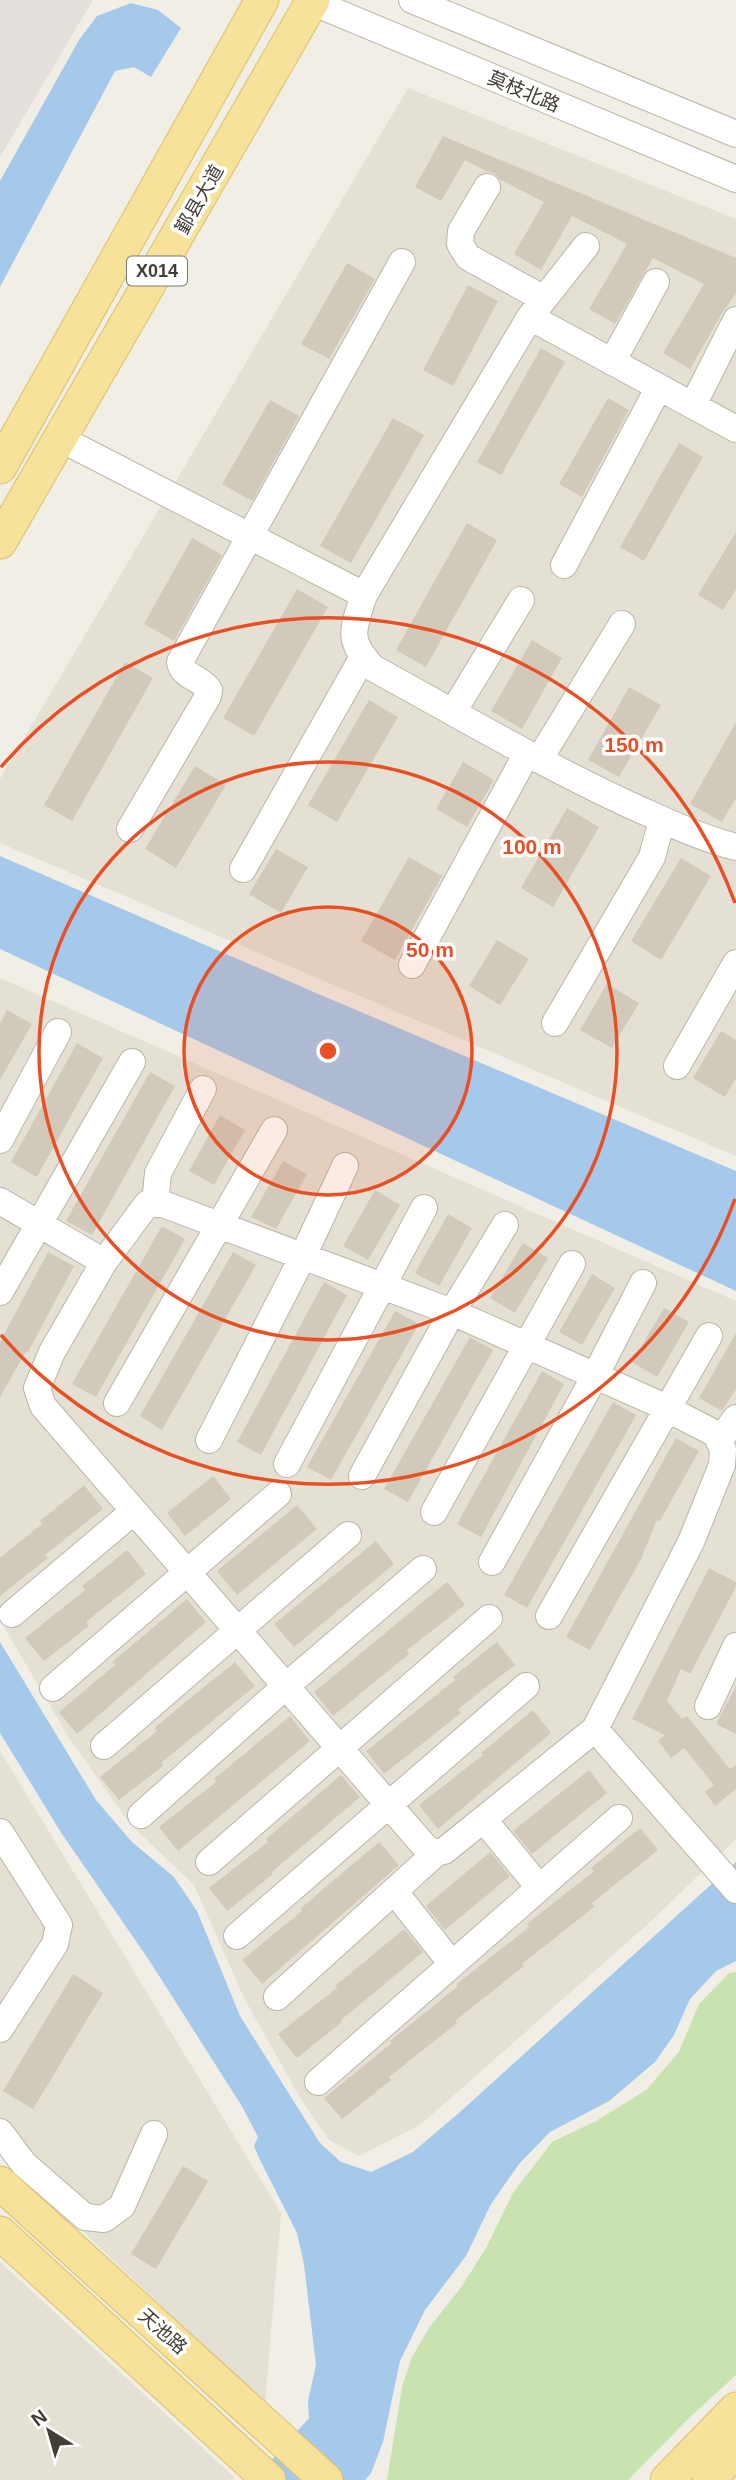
<svg xmlns="http://www.w3.org/2000/svg" width="736" height="2480" font-family="Helvetica,'Noto Sans SC',sans-serif">
<style>
.residential{fill:#e4e0d3}
.industrial{fill:#e3dfda}
.green{fill:#c8e2b0}
.water{fill:#a5c9ea}
.building{fill:#d1cabb}
.lines{fill:none;stroke-linecap:round;stroke-linejoin:round}
.minor-casing{stroke:#bbb6a8;stroke-width:28}
.major-casing{stroke:#d9c06a;stroke-width:35}
.minor{stroke:#fff;stroke-width:26}
.major{stroke:#f6e298;stroke-width:33}
.ring{fill:none;stroke:#e94f24;stroke-width:3.5}
.labels{text-anchor:middle;stroke-width:7;stroke-linejoin:round;paint-order:stroke}
.shield{fill:#fff;stroke:#7b7872;stroke-width:2}
.shield-label{font-size:18px;font-weight:bold;fill:#423e35}
.street-label{font-size:19px;fill:#423e35;stroke:#fff}
.centre{fill:#e94f24;stroke:#fff;stroke-width:3.5}
.ring-label{font-size:21px;text-anchor:middle;font-weight:bold;fill:#e94f24;stroke:#fff;stroke-width:7;stroke-linejoin:round;paint-order:stroke}
</style>
<rect width="100%" height="100%" fill="#f1eee5"/>
<!-- residential -->
<path class="residential" d="M408,88L736,219V1156L0,843V779Z
M0,978L736,1301V1839L648,1924L420,2125L359,2156L329,2140L302,2101L244,1998L194,1885L131,1825L69,1738L0,1620Z
M0,1751L281,2213L265,2404L0,2153Z
M0,2262L235,2478L233,2480H0Z"/>
<!-- industrial -->
<path class="industrial" d="M0,0H93L0,157Z"/>
<!-- green -->
<path class="green" d="M736,1972V2375L690,2417L628,2480H387L402,2387L412,2357L429,2328L462,2286L486,2248L513,2193L552,2142L596,2121L646,2090L679,2052L699,2004L729,1973Z"/>
<!-- water -->
<path class="water" d="M131,3L158,10L181,28L151,77L134,67L115,71L0,287V181L79,40L97,16Z
M0,856L316,993L736,1171V1291L0,949Z
M0,1642L96,1800L132,1842L174,1877L197,1911L240,2016L320,2143L341,2162L371,2172L413,2152L460,2112L736,1862V1961L716,1971L690,1999L674,2035L655,2062L609,2101L550,2132L519,2164L491,2204L466,2256L425,2310L400,2361L383,2442L371,2473L365,2480H254L309,2418L308,2401L316,2365L304,2264L297,2233L259,2158L254,2146L258,2137L243,2108L149,1960L62,1834L0,1733Z"/>
<!-- building -->
<path class="building" d="M443,136L736,258V293L722,313L690,369L663,353L704,284L653,258L615,324L589,309L627,244L572,216L541,270L514,254L544,202L501,180L494,173L486,171L465,160L441,201L415,187Z
M347,263L375,279L329,359L301,344Z
M468,285L498,301L453,386L423,370Z
M541,348L565,362L501,475L477,462Z
M608,398L629,410L582,497L559,484Z
M270,400L299,416L252,501L222,484Z
M393,418L424,435L351,563L320,546Z
M679,443L703,457L644,561L620,547Z
M467,523L497,540L426,667L396,650Z
M736,532V589L723,610L698,595Z
M192,538L222,555L174,641L144,624Z
M297,589L328,607L254,736L223,718Z
M532,640L562,658L522,729L491,711Z
M125,662L153,678L72,821L44,805Z
M629,687L661,705L619,777L588,760Z
M369,700L398,717L337,822L308,805Z
M736,722V798L722,822L690,804Z
M463,762L494,780L467,827L436,809Z
M195,766L226,785L176,868L145,849Z
M567,808L599,827L553,907L521,888Z
M276,849L308,867L281,913L249,894Z
M409,857L442,876L395,960L361,941Z
M681,858L711,876L661,960L631,941Z
M497,940L529,959L500,1005L469,986Z
M607,984L639,1003L612,1048L580,1030Z
M7,1010L32,1024L0,1080V1023Z
M721,1031L736,1040V1078L725,1097L693,1078Z
M77,1043L103,1058L37,1177L11,1162Z
M150,1072L175,1086L92,1235L66,1221Z
M220,1115L245,1130L214,1185L189,1171Z
M283,1161L307,1174L276,1229L251,1217Z
M375,1190L400,1205L368,1260L343,1246Z
M448,1214L472,1228L439,1286L415,1273Z
M162,1226L185,1239L96,1397L72,1384Z
M523,1243L548,1258L515,1313L490,1298Z
M48,1252L74,1266L28,1352L26,1351L0,1397V1342Z
M233,1252L256,1265L162,1430L140,1416Z
M592,1274L615,1288L582,1345L559,1332Z
M324,1282L347,1295L261,1455L237,1442Z
M664,1308L689,1322L657,1377L632,1362Z
M395,1311L419,1324L331,1480L307,1467Z
M736,1333V1389L722,1411L699,1398Z
M470,1337L493,1350L408,1502L384,1489Z
M542,1371L564,1384L481,1537L457,1524Z
M613,1402L636,1415L527,1608L504,1595Z
M676,1438L699,1451L660,1521L657,1520L641,1559L590,1650L566,1637Z
M213,1476L231,1499L185,1536L167,1513Z
M84,1485L103,1509L45,1555L48,1558L0,1596V1558L42,1524L40,1521Z
M297,1505L317,1529L237,1595L217,1571Z
M376,1541L394,1564L294,1647L274,1624Z
M127,1550L146,1574L86,1622L89,1626L44,1661L25,1638L85,1590L82,1586Z
M709,1568L736,1582V1587L690,1674L681,1669L667,1701L682,1719L687,1716L730,1769L736,1765V1789L715,1806L705,1792L714,1785L684,1748L671,1758L658,1741L665,1735L632,1719Z
M447,1582L465,1605L407,1650L409,1654L333,1716L314,1692Z
M187,1599L206,1622L77,1734L59,1712L115,1665L112,1662Z
M497,1642L515,1665L458,1709L461,1713L384,1774L366,1751L455,1680L453,1677Z
M235,1662L255,1686L161,1763L163,1766L119,1800L100,1777L157,1731L154,1728Z
M736,1686V1734L716,1724Z
M533,1710L551,1733L438,1829L419,1805L483,1755L481,1753Z
M290,1716L310,1741L178,1851L159,1827L216,1782L214,1779Z
M589,1770L607,1793L532,1854L513,1831Z
M341,1775L360,1797L272,1872L273,1874L227,1911L209,1888L268,1842L266,1839Z
M640,1828L658,1850L592,1903L594,1907L522,1964L524,1966L455,2021L457,2023L389,2077L391,2080L342,2119L324,2098L392,2043L390,2041L458,1986L457,1984L529,1927L527,1924L594,1871L591,1868Z
M379,1842L399,1865L262,1984L242,1960L302,1911L300,1909Z
M490,1852L510,1876L445,1930L426,1906Z
M404,1929L423,1952L341,2020L342,2022L297,2058L278,2034L337,1988L335,1986Z
M73,1974L103,1993L33,2109L3,2091Z
M183,2166L208,2181L156,2269L131,2254Z"/>
<g class="lines">
<!-- minor casing -->
<g class="minor-casing">
<path id="minor" d="M412,0L736,134
M312,2L736,179
M487,187L461,231L460,244L468,257L544,299
M533,313L586,246
M612,362L656,282
M693,405L736,320
M61,439L364,595L530,317L736,429
M564,565L659,387
M364,595C353,630 346,639 373,668C459,715 543,765 632,806C666,821 700,838 736,847
M453,712L521,600
M539,760L622,624
M130,829L208,696L209,690C202,678 182,677 180,662L402,262
M243,869L363,657
M412,965L527,753
M555,1023L652,857L662,820
M677,1066L736,963
M0,1140L58,1032
M0,1201L104,1262
M155,1204L158,1173L203,1089
M0,1292L132,1062
M117,1403L274,1130
M209,1440L303,1256L345,1166
M719,1441L736,1418
M287,1464L424,1208
M362,1476L452,1312L505,1225
M434,1512L572,1264
M492,1562L595,1376L643,1283
M12,1614L134,1511
M549,1616L709,1336
M53,1688L278,1494
M708,1706L736,1646
M595,1729L691,1542L722,1465L723,1450L716,1434L654,1402L452,1312L163,1204H147L104,1262L52,1352L37,1388L43,1406L427,1849L436,1853L444,1851L595,1729L736,1890
M104,1746L348,1535
M141,1815L286,1686L423,1569
M484,1820L539,1887
M0,1832L59,1925L55,1944L0,2029
M209,1862L489,1618
M394,1891L452,1964
M237,1936L526,1686
M277,1997L436,1853
M318,2082L619,1818
M0,2132L24,2164L85,2217L104,2219L122,2206L154,2134"/>
</g>
<!-- major casing -->
<g class="major-casing">
<path id="major" d="M0,467L262,0
M0,542L313,0
M0,2183L326,2480
M0,2233L269,2480
M667,2480L736,2409
M709,2480L736,2450"/>
</g>
<!-- minor -->
<use href="#minor" class="minor"/>
<!-- major -->
<use href="#major" class="major"/>
</g>
<!-- distance rings -->
<circle cx="328" cy="1051" r="144" fill="#e94f24" fill-opacity=".12"/>
<g class="ring">
<circle cx="328" cy="1051" r="144"/>
<circle cx="328" cy="1051" r="289"/>
<path d="M735 1199A433 433 0 0 1 1 1335M1 767A433 433 0 0 1 735 903"/>
</g>
<g class="labels">
<!-- shield labels -->
<rect class="shield" x="127" y="256.5" width="60" height="29" rx="5"/>
<g class="shield-label">
<text x="157" y="277">X014</text>
</g>
<!-- street labels -->
<g class="street-label">
<text transform="translate(524 91) rotate(23)" y="7">莫枝北路</text>
<text transform="translate(199 199) rotate(-60)" y="7">鄞县大道</text>
<text transform="translate(163 2331) rotate(42)" y="7">天池路</text>
</g>
</g>
<circle cx="328" cy="1051" r="10" class="centre"/>
<g class="ring-label">
<text x="634" y="752">150 m</text>
<text x="532" y="854">100 m</text>
<text x="430" y="957">50 m</text>
</g>
<!-- north arrow -->
<g transform="translate(49 2431) rotate(323)" stroke="#ffffff" stroke-width="5" paint-order="stroke">
<path d="M0-5L12 26L0 18L-12 26Z" fill="#423e35"/>
<text y="-10" font-size="19" font-weight="bold" text-anchor="middle" fill="#423e35">N</text>
</g>
</svg>
